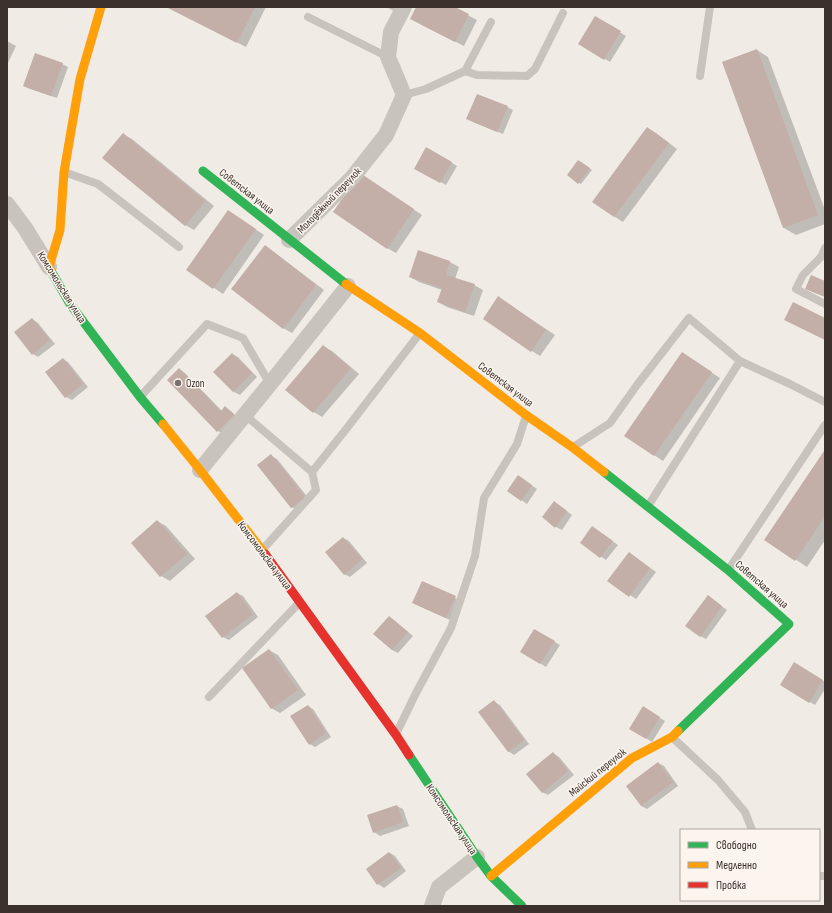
<svg xmlns="http://www.w3.org/2000/svg" width="832" height="913" font-family="'Sofia Sans Condensed',sans-serif">
<style>
.shadow{fill:#0003}
.building{fill:#c3afa7}
.lines{fill:none;stroke-linecap:round;stroke-linejoin:round}
.lane{stroke:#c9c3be;stroke-width:8}
.street{stroke:#c9c3be;stroke-width:16}
.fast{stroke:#30b455;stroke-width:9}
.slow{stroke:#ff9f0a;stroke-width:9}
.jam{stroke:#e5322d;stroke-width:9}
.poi-dot{fill:#7a716c;stroke:#fbf5ee;stroke-width:1.5}
.labels{text-anchor:middle;stroke-width:3;stroke-linejoin:round;paint-order:stroke}
.street-label{font-size:11px;fill:#3b302b;stroke:#fbf5ee}
.poi-label{font-size:11px;fill:#3b302b;stroke:#fbf5ee;text-anchor:start}
</style>
<rect width="100%" height="100%" fill="#f0ebe5"/>
<!-- shadow -->
<path class="shadow" d="M167,7H266L246,47Z
M386,7H398L396,12Z
M417,7H452L477,20L464,46L420,24Z
M595,17L626,36L610,62L579,43Z
M7,41L16,46L7,65Z
M757,50L768,57L825,210V224L796,235L784,228L723,62Z
M62,64L68,67L57,98L30,89L24,86Z
M507,107L513,110L503,134L473,122Z
M647,128L656,133L677,149L623,222L615,217L594,202Z
M123,134L132,139L214,206L194,230L185,225Z
M427,148L457,166L446,185L415,168Z
M581,162L592,170L581,184L579,183Z
M360,174L422,215L396,253L387,248Z
M228,211L264,235L223,294L187,270Z
M265,247L274,252L324,290L292,333L283,328Z
M419,251L450,262L459,267L455,279L474,285L483,290L474,316L447,307L438,302L442,290L419,282L410,277Z
M507,303L555,335L540,356L532,351Z
M32,319L38,323L55,344L38,357L33,354Z
M323,346L332,351L359,374L322,417L314,412L287,390Z
M682,353L720,378L663,461L625,436Z
M232,354L238,357L257,377L240,395L234,392L214,372Z
M63,359L68,362L88,387L72,400L66,397Z
M179,369L185,373L222,411L225,407L231,411L239,419L224,434L218,431Z
M825,452V540L807,567L766,540Z
M271,456L277,459L310,500L297,510L291,507Z
M524,480L537,489L527,504L508,491Z
M560,506L572,515L562,530L556,527Z
M157,521L166,526L195,559L170,581L161,576Z
M598,531L618,545L606,560L581,543Z
M343,538L349,541L367,563L350,577L344,574Z
M634,556L656,572L636,599L609,581Z
M423,582L461,601L452,621L419,606Z
M237,593L243,596L258,617L229,640L223,637Z
M713,600L727,610L706,639L700,636Z
M389,617L395,621L413,636L398,653L392,650L374,634Z
M535,630L560,645L546,667L521,651Z
M269,650L278,655L306,695L280,713L271,708Z
M795,664L825,682V689L815,705L781,685Z
M494,702L500,705L529,744L514,755L508,751Z
M308,706L313,709L331,737L315,747L310,744Z
M643,708L665,721L652,742L630,728Z
M553,753L559,757L574,775L548,795L542,792Z
M658,763L664,766L678,786L647,809L641,806Z
M397,806L403,809L409,826L380,836L374,832Z
M390,853L395,856L406,871L384,888L378,884Z"/>
<!-- building -->
<path class="building" d="M166,7H255L237,43Z
M416,7H455L469,14L455,42L410,19Z
M595,16L621,31L604,60L578,44Z
M757,49L818,215L783,228L722,62Z
M35,53L63,63L51,96L23,86Z
M477,94L508,106L497,132L466,119Z
M647,127L669,143L614,217L592,202Z
M123,133L205,201L185,226L102,158Z
M426,147L452,162L440,183L414,169Z
M578,160L590,168L578,184L567,175Z
M360,173L414,209L387,249L333,212Z
M228,210L256,229L213,289L186,270Z
M265,245L316,285L283,329L231,289Z
M418,250L450,261L446,275L475,284L465,312L437,302L442,288L409,277Z
M811,275L825,281V297L805,289Z
M498,296L546,330L531,352L483,319Z
M793,302L825,318V340L784,320Z
M32,318L50,340L32,355L14,332Z
M323,345L351,368L313,413L285,390Z
M682,352L712,372L654,456L624,436Z
M232,353L252,373L233,392L213,372Z
M63,358L83,384L65,398L45,372Z
M179,368L221,411L225,406L234,415L217,432L167,380Z
M824,451H825V516L795,561L764,540Z
M271,454L305,497L291,508L257,465Z
M518,475L532,485L521,501L507,491Z
M554,501L567,511L555,528L542,517Z
M157,520L187,554L160,577L131,543Z
M592,526L613,541L600,558L580,543Z
M343,537L362,559L344,575L325,552Z
M629,552L650,568L629,597L607,581Z
M422,581L456,596L446,618L412,603Z
M237,592L253,614L222,638L205,616Z
M708,595L722,606L700,637L685,626Z
M389,616L408,632L392,650L373,634Z
M534,629L555,641L540,664L520,652Z
M269,649L298,690L271,709L242,668Z
M794,662L823,680L809,703L780,685Z
M494,700L524,740L508,752L478,712Z
M308,705L326,733L309,745L290,716Z
M643,706L660,717L646,739L629,729Z
M553,752L568,771L542,793L526,774Z
M658,762L673,782L641,806L626,786Z
M397,805L403,822L373,833L367,815Z
M389,852L401,868L377,885L366,869Z"/>
<g class="lines">
<!-- lane -->
<path class="lane" d="M308,17L388,57
M465,71L491,22
M700,76L710,7
M404,95L426,89L465,71L477,75L527,76L535,69L563,13
M64,172L98,184L179,247
M825,248L821,257L803,275L796,289L825,304
M140,397L207,324L243,338L270,384
M245,415L312,472
M573,447L610,423L637,385L689,318L740,361L790,384L825,402
M648,506L740,361
M263,549L316,490L312,472L347,428L420,333
M729,569L825,425
M209,697L299,603
M397,732L416,693L451,628L475,556L484,498L517,444L526,416
M673,738L718,780L745,812L752,830
M819,876H825"/>
<!-- street -->
<path class="street" d="M7,204L25,228L49,267
M289,240L352,178L386,135L404,95L388,57L391,32L404,7
M200,470L270,384L348,286
M432,906L439,887L477,857"/>
<!-- fast -->
<path class="fast" d="M203,171L346,284
M51,271L70,304L140,397L163,424
M604,472L728,570L789,624L678,731
M409,755L477,857L491,876L522,906"/>
<!-- slow -->
<path class="slow" d="M51,271L49,267L60,230L64,172L80,79L101,7
M346,284L420,333L526,415L572,447L604,472
M163,424L200,470L265,554
M491,876L632,758L672,737L678,731"/>
<!-- jam -->
<path class="jam" d="M265,554L396,735L409,755"/>
</g>
<!-- markers -->
<circle class="poi-dot" cx="178" cy="383" r="4"/>
<g class="labels">
<!-- street labels -->
<g class="street-label">
<text transform="translate(247 191) rotate(38)" y="4">Советская улица</text>
<text transform="translate(329 200) rotate(-46)" y="4">Молодёжный переулок</text>
<text transform="translate(62 287) rotate(58)" y="4">Комсомольская улица</text>
<text transform="translate(506 384) rotate(37)" y="4">Советская улица</text>
<text transform="translate(265 555) rotate(53)" y="4">Комсомольская улица</text>
<text transform="translate(762 584) rotate(41)" y="4">Советская улица</text>
<text transform="translate(597 772) rotate(-39)" y="4">Майский переулок</text>
<text transform="translate(452 819) rotate(56)" y="4">Комсомольская улица</text>
</g>
<!-- poi labels -->
<g class="poi-label">
<text x="186" y="387">Ozon</text>
</g>
</g>
<!-- border -->
<rect width="832" height="913" fill="none" stroke="#3b302b" stroke-width="16"/>
<!-- legend -->
<rect x="680" y="829" width="140" height="72" fill="#fbf5ee" stroke="#aea6a0"/>
<rect x="688" y="842" width="20" height="6" fill="#30b455" stroke="#aea6a0"/>
<text x="716" y="849" font-size="12" fill="#3b302b">Свободно</text>
<rect x="688" y="862" width="20" height="6" fill="#ff9f0a" stroke="#aea6a0"/>
<text x="716" y="869" font-size="12" fill="#3b302b">Медленно</text>
<rect x="688" y="882" width="20" height="6" fill="#e5322d" stroke="#aea6a0"/>
<text x="716" y="889" font-size="12" fill="#3b302b">Пробка</text>
</svg>
